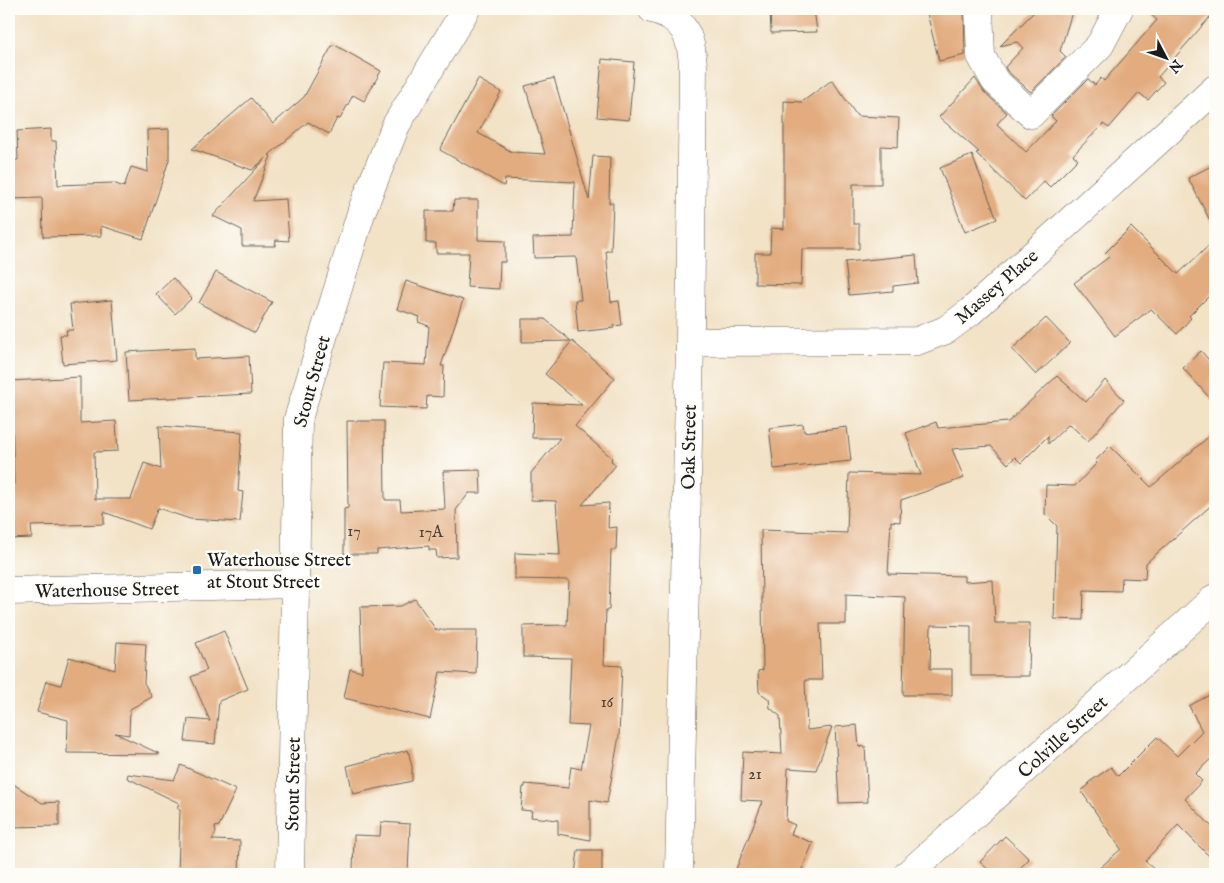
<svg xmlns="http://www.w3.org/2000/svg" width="1224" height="883" font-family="'IM FELL English',serif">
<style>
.building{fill:#e2ac7f}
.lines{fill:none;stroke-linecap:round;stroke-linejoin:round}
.minor-casing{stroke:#676158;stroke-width:29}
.minor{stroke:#fff;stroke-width:28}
.poi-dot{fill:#1f6fb2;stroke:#fdfcf7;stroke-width:2}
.labels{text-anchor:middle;stroke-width:5;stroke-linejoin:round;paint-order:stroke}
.number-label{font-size:16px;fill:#4e4035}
.street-label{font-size:19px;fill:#1c1c1c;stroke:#fdfcf7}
.poi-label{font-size:19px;fill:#1c1c1c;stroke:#fdfcf7;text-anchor:start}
</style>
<rect width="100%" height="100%" fill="#fdfcf7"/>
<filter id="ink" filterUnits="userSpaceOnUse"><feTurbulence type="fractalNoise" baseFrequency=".02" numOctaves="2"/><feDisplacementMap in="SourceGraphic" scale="10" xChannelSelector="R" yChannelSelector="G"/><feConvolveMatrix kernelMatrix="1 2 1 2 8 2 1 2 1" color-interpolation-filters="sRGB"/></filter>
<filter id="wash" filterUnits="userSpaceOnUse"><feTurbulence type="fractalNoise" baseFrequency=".0096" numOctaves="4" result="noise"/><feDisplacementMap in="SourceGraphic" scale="20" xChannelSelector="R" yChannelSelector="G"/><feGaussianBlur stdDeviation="1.12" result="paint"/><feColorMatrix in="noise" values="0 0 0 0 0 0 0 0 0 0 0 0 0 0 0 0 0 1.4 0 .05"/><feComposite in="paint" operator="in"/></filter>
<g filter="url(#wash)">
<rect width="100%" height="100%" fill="#f2e2c6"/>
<g id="blocks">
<!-- building -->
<path class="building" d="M770,9H814L817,32L771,33Z
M926,9H964L965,55L939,61Z
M1037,9H1073L1060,51L1066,57L1031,92L1007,71L1005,67L1023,48L1017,42L1000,46Z
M1145,9H1215V11L1158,77L1164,82L1148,100L1139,93L1109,128L1103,124L1073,155L1078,159L1050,187L1044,181L1025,201L976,153L979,152L939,117L975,78L984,92L1007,113L997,124L1026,152L1056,121L1051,116L1088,79L1095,85L1101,78L1104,81L1157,20Z
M333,44L381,71L364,101L353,95L340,119L337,118L329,134L308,122L269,155L271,156L253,201L286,199L289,241L276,240L275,246H242V230L213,216L266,158L252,170L192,149L251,98L273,124L304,97Z
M602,59L634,62L629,120L597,117Z
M554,78L589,200L593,156L610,157L609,203H613L611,251H606L611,302L619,301L622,325L613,326L614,328L578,332L575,300H581L576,257L534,258L533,238L573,237L575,182L505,179L504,186L440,150L478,79L501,92L478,133L512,152L545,154L525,86Z
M832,80L857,116L899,118L898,147L881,146V184H853V224H859V249H802L801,285L755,284V253H770L771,228L784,229V101L802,102Z
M51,129V141H56L58,185L113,183L124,187L131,167L148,172L147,130L169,129V160L143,239L101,226V236L43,237L42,198L9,199V160H18L17,131Z
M972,155L997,219L965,232L940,168Z
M1215,164V230L1188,178Z
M454,200H478V240L505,241V262H500L499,289L467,287L469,253H436V243H426V211H453Z
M1131,227L1178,274L1215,240V290L1189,316L1191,318L1177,334L1151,309L1115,336L1074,283L1109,257L1105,253Z
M916,255L918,283L893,286V291L849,295L845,262Z
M216,272L272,302L255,333L199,303Z
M173,278L192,298L175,314L156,294Z
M406,281L463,300L441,366H444L443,397L427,396L426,409L380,407L383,363L426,365L429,326L418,322L420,317L397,309Z
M112,300L117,360L63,364L60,335H67L66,330H73L70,304Z
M1046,318L1070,343L1036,375L1012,349Z
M522,319H545L571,341L522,342Z
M572,341L615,378L575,426L612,458L611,461L616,465L582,505L609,503L608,528L617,527L616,550H611L609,610H606L604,665L622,666L619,736L607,803L590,800V840L558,834V820L531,817L532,811L521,810L523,787H525V784L568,788L571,767L581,769L589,726L568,725L571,658L523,657V626L567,625L569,580L515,579V553L560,555L556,501L531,500V473L560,438H532L533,403L582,405L545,374Z
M195,348V359L249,356L251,394L129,400L126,352Z
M1201,351L1215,367V404L1183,368Z
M1057,376L1086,402L1105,380L1124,400L1088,441L1069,424L1048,444V436L1021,463L1015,457L1008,464L991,446L952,449L964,478L901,500L900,522L891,521L888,574L964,576V582L993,580L995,623H1030L1029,676H971V626L931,625L930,669H952V695H903L905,597L846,594V624H820L822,680H805L807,730L832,727L816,770L788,768L786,821L795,825L791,834L813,843L800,874H734L763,801L741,800L743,752L782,754L780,716L770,708L769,699L759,692L758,671L763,670L761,530L847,533L849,473L921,475L906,433L936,422L938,428L1008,422Z
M80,377V423L116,421V423L118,451L94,452L95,499H131L144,463L161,469L159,426L242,432L238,491L243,492L240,522L190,519L158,508L149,529L104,512V524L31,526L32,538L9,539V484H14L11,381Z
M347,421H384L385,500H400L401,511L445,509L443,471L480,470L481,493H469L456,510L457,557L437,558L436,550H429V546L377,550V554H344V509L348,508Z
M803,424L804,432L847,427L851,461L774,469L769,428Z
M1215,431V502L1146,563L1145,579L1122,578L1121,591L1084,590L1083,620L1054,619L1057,526L1045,514L1046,485L1075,486L1097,463L1095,461L1110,446L1151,487Z
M415,599L436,630H477L476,674L440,672L430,719L344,698L350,669L362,672L360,607L401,606Z
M224,631L248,689L219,701L215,744L185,741L188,719L210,721L191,677L207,670L196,643Z
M117,642L146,644L144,683L152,697L130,709L129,735L115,733L160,754L67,753L68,720L37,712L46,681L61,685L69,657L115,670Z
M1215,692V755L1195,774L1202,781L1185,799L1215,830V862L1178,825L1145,861L1159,874H1093L1121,849L1081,791L1089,785L1088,783L1111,767L1118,776L1157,737L1177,756L1202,731L1189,706Z
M857,725L859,747L865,746L868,802L839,803L835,727Z
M408,750L412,767V781L353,794L347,766Z
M181,765L236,790L219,826L215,827L216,832L212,840L240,841L239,873L210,872L209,874H178L180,810L177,808L179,803L127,778L128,774L174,780Z
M9,781L42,803L59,802V826L9,827Z
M381,822L410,824L408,873L365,874V871H353L354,835L380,836Z
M1005,836L1029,859L1014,874H993L980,862Z
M578,850H602V874H575Z"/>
</g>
</g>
<g filter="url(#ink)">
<use href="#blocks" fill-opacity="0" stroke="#676158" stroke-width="1"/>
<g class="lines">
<!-- minor casing -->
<g class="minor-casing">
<path id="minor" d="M652,9C684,16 692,38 693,67L690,342L679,874
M979,9L981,56L995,81L1031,114L1100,45L1119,9
M690,342L917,341L946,330L970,312L1215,89
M9,591L294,584
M290,874L298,419L362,210L396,125L466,9
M908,874L1215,598"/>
</g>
<!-- minor -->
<use href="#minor" class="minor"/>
</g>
</g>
<!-- markers -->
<rect class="poi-dot" x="192" y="565" width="10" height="10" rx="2.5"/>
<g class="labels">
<!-- number labels -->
<g class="number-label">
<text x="354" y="536">17</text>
<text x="431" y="537">17A</text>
<text x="607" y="707">16</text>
<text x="755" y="779">21</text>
</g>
<!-- street labels -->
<g class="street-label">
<text transform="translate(996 286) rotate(-41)" y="7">Massey Place</text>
<text transform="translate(311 381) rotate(-75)" y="7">Stout Street</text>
<text transform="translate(688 447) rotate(-89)" y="7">Oak Street</text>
<text transform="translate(107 589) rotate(-1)" y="7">Waterhouse Street</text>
<text transform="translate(1062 736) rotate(-42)" y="7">Colville Street</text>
<text transform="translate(292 784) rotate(-89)" y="7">Stout Street</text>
</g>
<!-- poi labels -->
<g class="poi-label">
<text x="207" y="566">Waterhouse Street<tspan x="207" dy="22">at Stout Street</tspan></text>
</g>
</g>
<!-- margin -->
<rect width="1224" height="883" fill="none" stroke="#fdfcf7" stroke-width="30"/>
<!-- north arrow -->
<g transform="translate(1166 58) rotate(131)" stroke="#fdfcf7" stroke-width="4" paint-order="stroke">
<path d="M0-4L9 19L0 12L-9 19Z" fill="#1c1c1c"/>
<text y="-8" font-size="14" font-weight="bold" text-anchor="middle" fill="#1c1c1c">N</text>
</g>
</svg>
